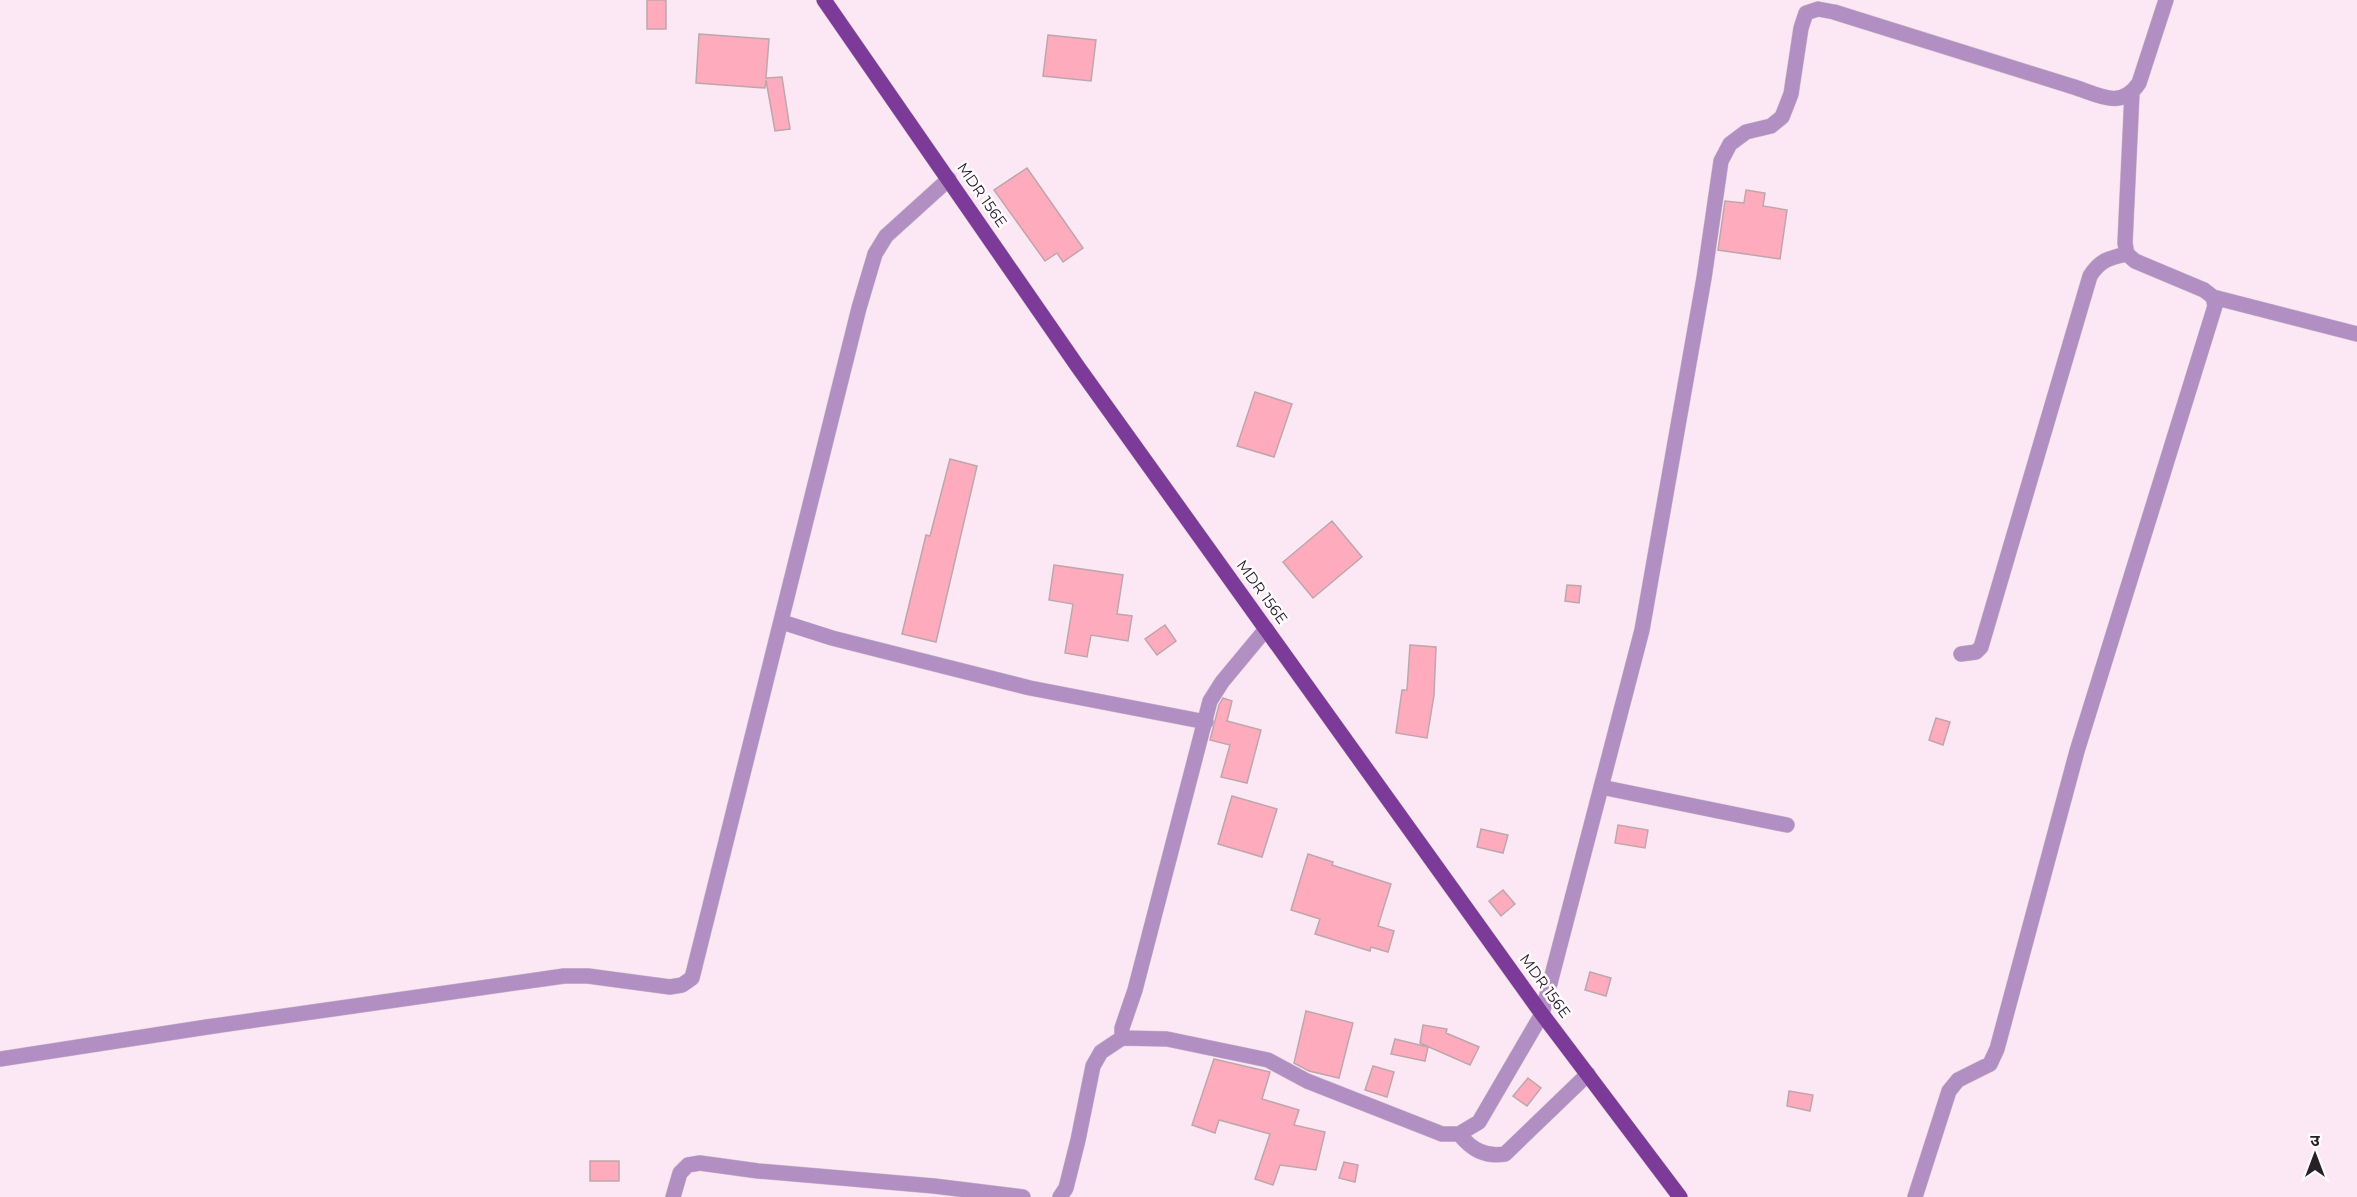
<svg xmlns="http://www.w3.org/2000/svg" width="2357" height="1197" font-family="Montserrat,'Noto Sans Devanagari',sans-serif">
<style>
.building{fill:#feabbd;stroke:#bea7ab;stroke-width:1.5}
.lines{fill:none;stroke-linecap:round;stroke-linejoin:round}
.minor-casing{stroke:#d6c4cf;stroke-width:16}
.major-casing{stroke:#d6c4cf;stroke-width:16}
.minor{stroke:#b18fc3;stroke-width:15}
.major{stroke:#7c3a99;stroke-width:15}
.labels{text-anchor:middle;stroke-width:5;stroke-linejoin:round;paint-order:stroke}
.street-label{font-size:15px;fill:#272024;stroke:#fefafd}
</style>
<rect width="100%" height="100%" fill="#fce8f4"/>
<!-- building -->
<path class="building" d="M647,0H666V29H647Z
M699,34L769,39L766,78L782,77L790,129L775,131L766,80L765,88L696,83Z
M1048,35L1096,40L1091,81L1043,76Z
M1027,168L1083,248L1063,262L1057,253L1045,261L994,190Z
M1746,190L1765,193L1763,206L1787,210L1780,259L1718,250L1725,201L1744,203Z
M1255,392L1292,404L1274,457L1237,446Z
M950,459L977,466L936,642L902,634L926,535L930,536Z
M1332,521L1362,557L1313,598L1283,562Z
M1054,565L1123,575L1117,614L1132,616L1128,641L1091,635L1087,657L1065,653L1073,604L1049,600Z
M1567,585L1581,586L1579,603L1565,601Z
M1165,625L1176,641L1157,655L1145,639Z
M1410,645L1436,647L1434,695L1427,738L1396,733L1402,690H1407Z
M1223,698L1232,701L1227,721L1261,730L1247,783L1221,777L1230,745L1210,740L1219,705Z
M1936,718L1950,722L1943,745L1929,740Z
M1232,796L1277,809L1262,857L1218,844Z
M1618,825L1648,830L1645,848L1615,843Z
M1481,829L1508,835L1503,853L1477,847Z
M1308,854L1333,862L1332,865L1391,884L1378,926L1394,931L1388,952L1371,947L1370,951L1315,934L1320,919L1291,910Z
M1503,890L1515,904L1501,916L1489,901Z
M1590,972L1611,978L1606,996L1585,990Z
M1306,1011L1353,1023L1339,1078L1309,1071L1294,1063Z
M1423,1025L1447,1029L1446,1033L1479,1047L1470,1065L1420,1043Z
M1395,1039L1428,1047L1425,1061L1391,1054Z
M1214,1059L1270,1072L1262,1099L1299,1110L1294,1125L1325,1132L1316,1170L1280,1165L1273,1185L1255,1179L1270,1134L1219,1120L1215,1133L1192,1125Z
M1373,1066L1394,1072L1387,1097L1365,1090Z
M1528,1078L1541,1088L1527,1106L1513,1096Z
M1789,1091L1813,1095L1810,1111L1787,1106Z
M590,1161H619V1181H590Z
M1344,1162L1358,1165L1355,1182L1339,1178Z"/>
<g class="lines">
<!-- minor casing -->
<g class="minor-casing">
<path id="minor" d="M2213,297L2357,334
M782,622L832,638L1030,688L1206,722
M1266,629L1222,682L1210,701L1135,990L1122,1028V1038L1167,1039L1268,1060L1307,1081L1442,1134H1459L1479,1122L1542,1014L1642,630L1704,278L1721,161L1730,144L1746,132L1771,126L1782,117L1791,94L1801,28L1806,13L1818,9L1834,12L2074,87C2099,95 2121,110 2139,83L2166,0
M1961,654L1976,652L1981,647L2090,276C2100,260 2109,258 2127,254
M1601,787L1787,825
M0,1059L207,1027L564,976H588L670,987L682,985L692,978L859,308L875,254L886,236L949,179
M1459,1134C1472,1150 1485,1157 1505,1154L1588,1074
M673,1197L680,1173L688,1165L700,1163L758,1171L934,1186L1023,1197
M1060,1197L1066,1188L1078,1140L1093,1066L1101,1052L1122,1038
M1915,1197L1949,1091L1958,1080L1990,1064L1997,1049L2077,751L2215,306L2213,297L2204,290L2135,261L2127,254L2125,243L2132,93"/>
</g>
<!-- major casing -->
<g class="major-casing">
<path id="major" d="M824,0L1078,367L1542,1014L1680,1197"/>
</g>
<!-- minor -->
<use href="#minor" class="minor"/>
<!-- major -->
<use href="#major" class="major"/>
</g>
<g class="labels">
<!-- street labels -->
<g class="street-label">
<text transform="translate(982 195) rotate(55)" y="5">MDR 156E</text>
<text transform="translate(1262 592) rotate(54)" y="5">MDR 156E</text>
<text transform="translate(1545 986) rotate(54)" y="5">MDR 156E</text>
</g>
</g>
<!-- north arrow -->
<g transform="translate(2315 1155)" stroke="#fefafd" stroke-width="4.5" paint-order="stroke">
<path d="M0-4.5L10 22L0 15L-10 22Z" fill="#272024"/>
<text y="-9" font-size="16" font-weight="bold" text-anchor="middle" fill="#272024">उ</text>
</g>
</svg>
